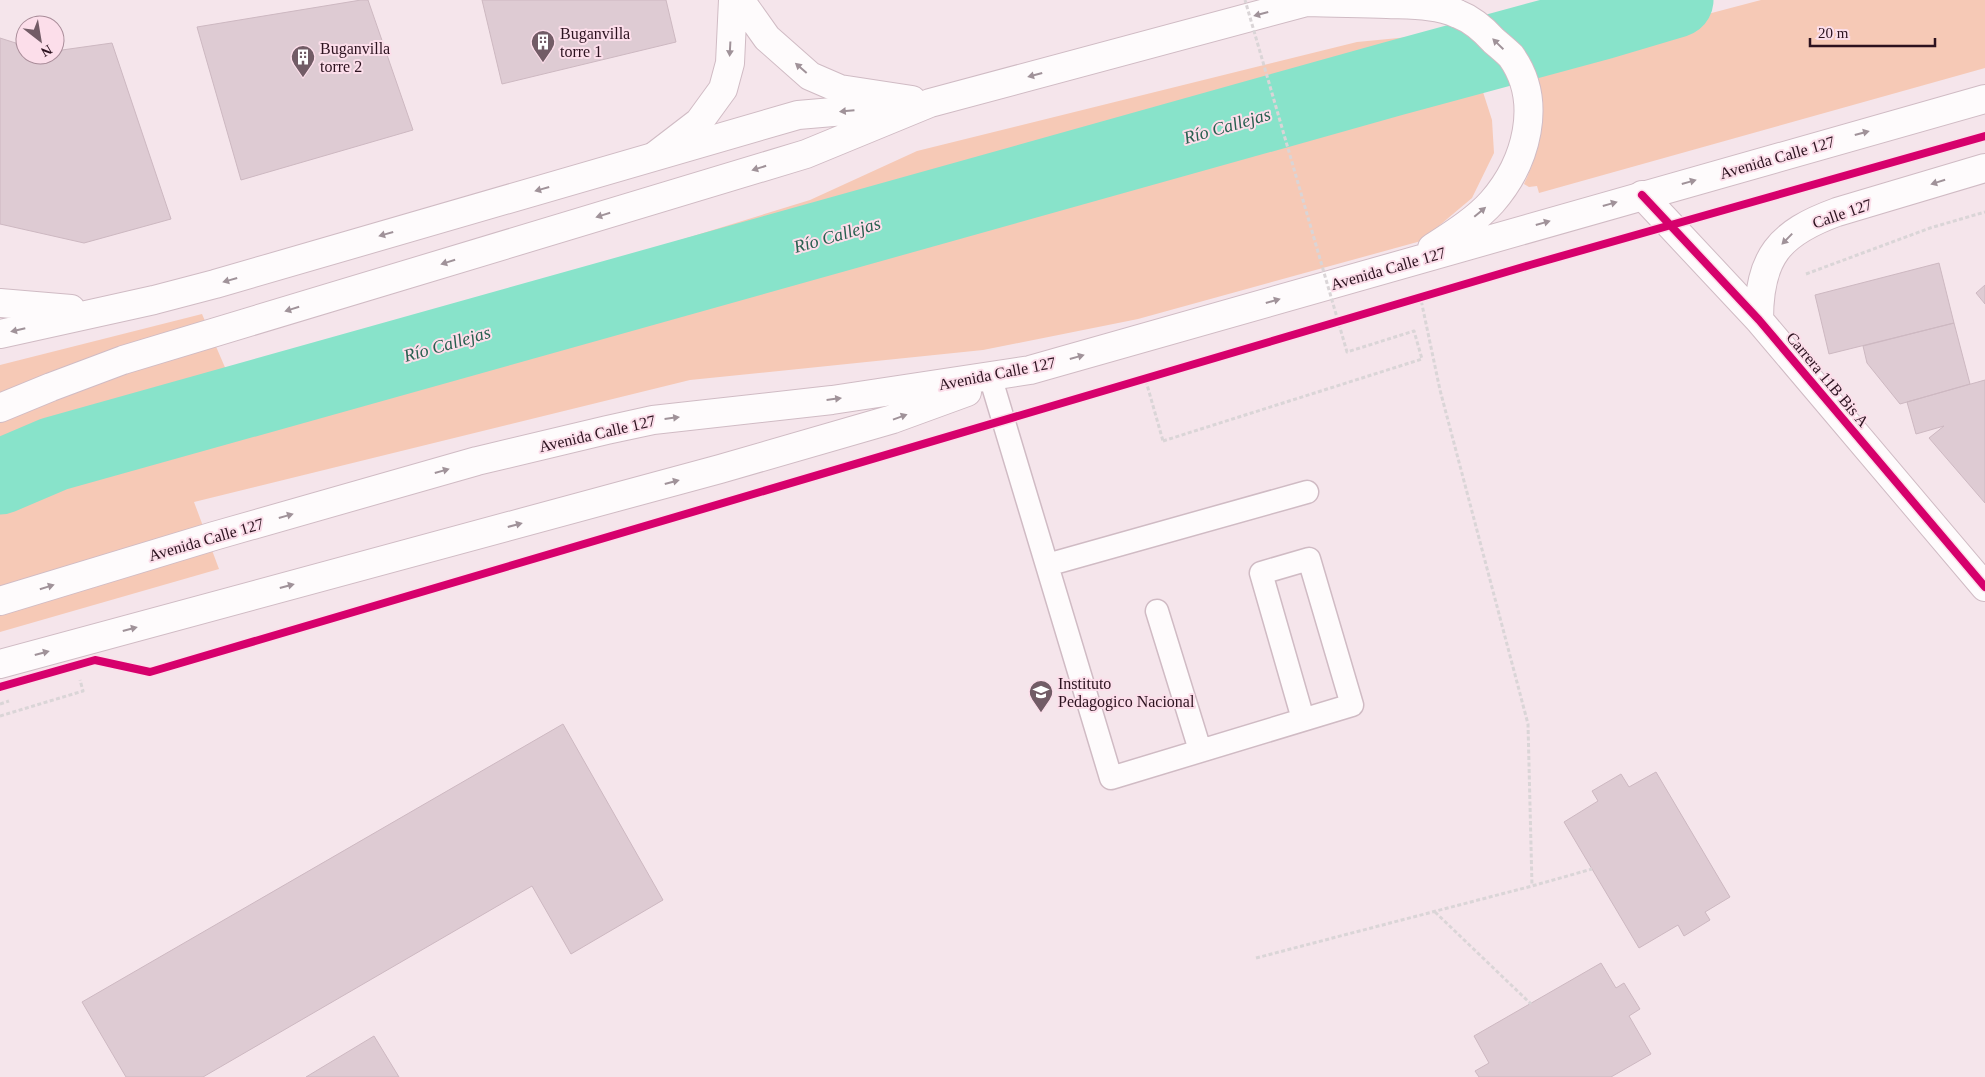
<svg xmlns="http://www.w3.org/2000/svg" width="1985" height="1077" font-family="Georgia,serif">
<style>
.green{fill:#f6c9b6}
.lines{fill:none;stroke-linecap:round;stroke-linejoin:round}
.river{stroke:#88e3ca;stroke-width:75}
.building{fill:#decbd3;stroke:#cdb8c1}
.service-casing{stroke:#d0bbc4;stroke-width:25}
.minor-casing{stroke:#d0bbc4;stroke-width:30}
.primary-casing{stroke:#d0bbc4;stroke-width:30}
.path{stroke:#dad5d7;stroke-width:3;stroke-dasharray:4 2.5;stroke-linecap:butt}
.service{stroke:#fefbfc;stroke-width:22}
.minor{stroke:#fefbfc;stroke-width:28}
.primary{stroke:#fefbfc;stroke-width:28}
.path-bridge{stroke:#dad5d7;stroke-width:3;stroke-dasharray:4 2.5;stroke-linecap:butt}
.cycleway-casing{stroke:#fcdeea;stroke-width:11}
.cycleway{stroke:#d6006c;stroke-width:8}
.oneway{fill:#a09299}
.labels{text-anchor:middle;stroke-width:4;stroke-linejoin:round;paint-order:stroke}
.poi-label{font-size:16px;fill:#2c121f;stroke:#fcdeea;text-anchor:start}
.street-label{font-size:16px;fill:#2c121f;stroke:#fcdeea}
.water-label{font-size:18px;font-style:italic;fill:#285f4f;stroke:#fcdeea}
</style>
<rect width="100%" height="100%" fill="#f5e5eb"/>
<!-- green -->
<path class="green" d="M1761,0H1985V68L1539,193L1537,186L1529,187L1524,184C1537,156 1547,126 1541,94C1539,83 1535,71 1533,60Z
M1409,37L1455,52L1483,92L1492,120L1494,153L1472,198L1421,241L1138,319L983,350L690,380L194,502L219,569L0,632V365L202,314L230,379L810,200L917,151L1357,42Z"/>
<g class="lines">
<!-- river -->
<path class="river" d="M0,477L54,454L1392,79L1602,22L1676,0"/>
</g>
<!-- building -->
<path class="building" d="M361,0H368L413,130L241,180L197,27Z
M482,0H666L676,42L502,84Z
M0,38L25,46V55H55V51L112,43L171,219L84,243L0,224Z
M1939,263L1954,323L1829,354L1815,295Z
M1985,285V304L1976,293Z
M1954,323L1970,384L1900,404L1867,363L1863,346Z
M1985,380V503L1929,438L1944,426L1916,434L1907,402Z
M563,724L663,900L571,954L532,886L203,1077H126L82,1002Z
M1656,772L1730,897L1705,912L1710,920L1684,936L1678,925L1639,948L1564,822L1598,801L1592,791L1621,774L1629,787Z
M1601,963L1616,988L1624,983L1640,1009L1629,1016L1651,1054L1611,1077H1479L1475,1071L1489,1063L1474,1036Z
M374,1036L399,1077H306Z"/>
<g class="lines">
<!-- service casing -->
<g class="service-casing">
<path id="service" d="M990,376L1111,778L1352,705L1309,559L1261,573L1303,719
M1047,565L1307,492
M1157,611L1200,750"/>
</g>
<!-- minor casing -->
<g class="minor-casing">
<path id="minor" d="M740,0L767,38L810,76L840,89L912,100
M656,155L699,122L723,89L730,63L733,0
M1642,195L1759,320L1985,587
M1759,320C1759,257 1779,233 1837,212L1985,168"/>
</g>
<!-- primary casing -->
<g class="primary-casing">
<path id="primary" d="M1308,2C1334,3 1361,3 1387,4C1410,5 1437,4 1458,14C1471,19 1485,31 1494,41C1500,46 1506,51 1511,56C1544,102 1526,163 1492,202C1476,220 1452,235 1432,248
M0,303L71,309
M0,334L154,300L215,284L798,115L903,106
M0,408L51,387L123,360L806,154L930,103L1314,0
M0,601L214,536L477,461L607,430L653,420L832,400L1030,370L1985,99
M0,664L720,469L893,419L967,392"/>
</g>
<!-- path -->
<path class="path" d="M1806,274L1930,228L1985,212
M1420,295L1440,390L1528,724L1532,886
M1144,374L1163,441
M0,704L9,701
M0,716L83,691L80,680
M1435,912L1531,1004
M1256,958L1532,886L1592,869"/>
<!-- service -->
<use href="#service" class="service"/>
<!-- minor -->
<use href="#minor" class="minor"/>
<!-- primary -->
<use href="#primary" class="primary"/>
<!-- path-bridge -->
<path class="path-bridge" d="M1163,441L1422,359L1414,331L1347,352L1245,0"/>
<!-- cycleway casing -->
<g class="cycleway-casing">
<path id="cycleway" d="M1642,195L1759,320L1985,587
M0,687L95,660L150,672L1530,265L1985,136"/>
</g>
<!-- cycleway -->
<use href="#cycleway" class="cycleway"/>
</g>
<!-- one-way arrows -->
<defs><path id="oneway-solid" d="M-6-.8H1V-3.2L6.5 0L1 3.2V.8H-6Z" transform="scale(1.25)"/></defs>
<g class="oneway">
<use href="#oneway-solid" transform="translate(1261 14) rotate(165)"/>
<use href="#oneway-solid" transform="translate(1498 44) rotate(-136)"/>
<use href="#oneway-solid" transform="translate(730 49) rotate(93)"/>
<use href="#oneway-solid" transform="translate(801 68) rotate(-139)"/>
<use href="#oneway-solid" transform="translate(1035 75) rotate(165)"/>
<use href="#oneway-solid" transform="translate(847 111) rotate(175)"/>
<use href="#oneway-solid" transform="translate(1862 133) rotate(-15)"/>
<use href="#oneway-solid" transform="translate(759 168) rotate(163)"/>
<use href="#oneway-solid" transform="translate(1689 182) rotate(-16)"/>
<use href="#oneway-solid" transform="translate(1938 182) rotate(163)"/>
<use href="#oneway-solid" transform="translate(542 189) rotate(164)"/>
<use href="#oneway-solid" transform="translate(1610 204) rotate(-16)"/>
<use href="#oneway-solid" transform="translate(1480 212) rotate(-40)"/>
<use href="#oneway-solid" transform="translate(603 215) rotate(163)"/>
<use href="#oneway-solid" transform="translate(1543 223) rotate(-16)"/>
<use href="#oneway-solid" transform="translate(386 234) rotate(164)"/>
<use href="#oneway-solid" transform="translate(1787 239) rotate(134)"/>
<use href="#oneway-solid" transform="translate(448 262) rotate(163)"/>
<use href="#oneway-solid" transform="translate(230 280) rotate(164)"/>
<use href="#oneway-solid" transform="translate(1273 301) rotate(-16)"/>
<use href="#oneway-solid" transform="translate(292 309) rotate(163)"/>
<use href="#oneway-solid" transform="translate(18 330) rotate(167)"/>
<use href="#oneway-solid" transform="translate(1077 357) rotate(-16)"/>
<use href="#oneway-solid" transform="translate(834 399) rotate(-7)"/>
<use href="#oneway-solid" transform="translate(900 417) rotate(-20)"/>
<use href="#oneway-solid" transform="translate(672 418) rotate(-7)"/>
<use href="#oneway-solid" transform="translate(442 471) rotate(-16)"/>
<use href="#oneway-solid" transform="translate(672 482) rotate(-15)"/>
<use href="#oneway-solid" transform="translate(286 516) rotate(-16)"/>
<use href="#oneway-solid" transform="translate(515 525) rotate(-15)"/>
<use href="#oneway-solid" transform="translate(287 586) rotate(-15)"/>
<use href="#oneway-solid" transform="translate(47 587) rotate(-17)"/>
<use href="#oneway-solid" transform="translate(130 629) rotate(-15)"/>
<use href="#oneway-solid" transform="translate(42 653) rotate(-15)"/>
</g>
<!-- icons -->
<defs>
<g id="building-pin" transform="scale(1.25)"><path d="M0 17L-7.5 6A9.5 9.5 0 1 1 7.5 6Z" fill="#725c66" stroke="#fcdeea"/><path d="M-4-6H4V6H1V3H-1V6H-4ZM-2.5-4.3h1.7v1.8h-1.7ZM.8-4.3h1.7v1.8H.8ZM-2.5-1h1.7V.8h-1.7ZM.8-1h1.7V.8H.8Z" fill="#fff"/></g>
<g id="school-pin" transform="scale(1.25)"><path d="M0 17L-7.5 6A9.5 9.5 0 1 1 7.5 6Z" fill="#725c66" stroke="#fcdeea"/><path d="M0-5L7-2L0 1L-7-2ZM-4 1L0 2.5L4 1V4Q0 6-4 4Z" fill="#fff"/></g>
</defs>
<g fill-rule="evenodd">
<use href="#building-pin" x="543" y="42"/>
<use href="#building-pin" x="303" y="57"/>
<use href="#school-pin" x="1041" y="692"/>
</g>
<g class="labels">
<!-- poi labels -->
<g class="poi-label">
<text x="560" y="39">Buganvilla<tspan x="560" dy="18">torre 1</tspan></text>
<text x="320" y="54">Buganvilla<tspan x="320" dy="18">torre 2</tspan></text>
<text x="1058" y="689">Instituto<tspan x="1058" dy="18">Pedagogico Nacional</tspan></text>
</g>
<!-- street labels -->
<g class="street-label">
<text transform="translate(1777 157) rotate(-16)" y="6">Avenida Calle 127</text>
<text transform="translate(1842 213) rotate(-19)" y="6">Calle 127</text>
<text transform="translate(1388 268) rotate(-16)" y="6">Avenida Calle 127</text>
<text transform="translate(997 373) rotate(-11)" y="6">Avenida Calle 127</text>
<text transform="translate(1828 379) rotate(50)" y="6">Carrera 11B Bis A</text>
<text transform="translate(597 433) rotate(-13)" y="6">Avenida Calle 127</text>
<text transform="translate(206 539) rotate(-16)" y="6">Avenida Calle 127</text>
</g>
<!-- water labels -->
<g class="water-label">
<text transform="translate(1227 126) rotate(-16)" y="6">Río Callejas</text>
<text transform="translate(837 235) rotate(-16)" y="6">Río Callejas</text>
<text transform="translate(447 344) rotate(-16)" y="6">Río Callejas</text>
</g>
</g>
<!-- north arrow -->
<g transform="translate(40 40) rotate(149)"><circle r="24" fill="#fcdeea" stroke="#a98c99"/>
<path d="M0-4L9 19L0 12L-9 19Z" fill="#725c66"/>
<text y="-8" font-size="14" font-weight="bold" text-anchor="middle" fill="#2c121f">N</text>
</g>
<!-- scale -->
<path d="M1810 38v8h125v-8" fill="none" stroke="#2c121f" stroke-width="2.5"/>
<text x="1818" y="38" font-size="15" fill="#2c121f" stroke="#fcdeea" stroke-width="4" paint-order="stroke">20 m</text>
</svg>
